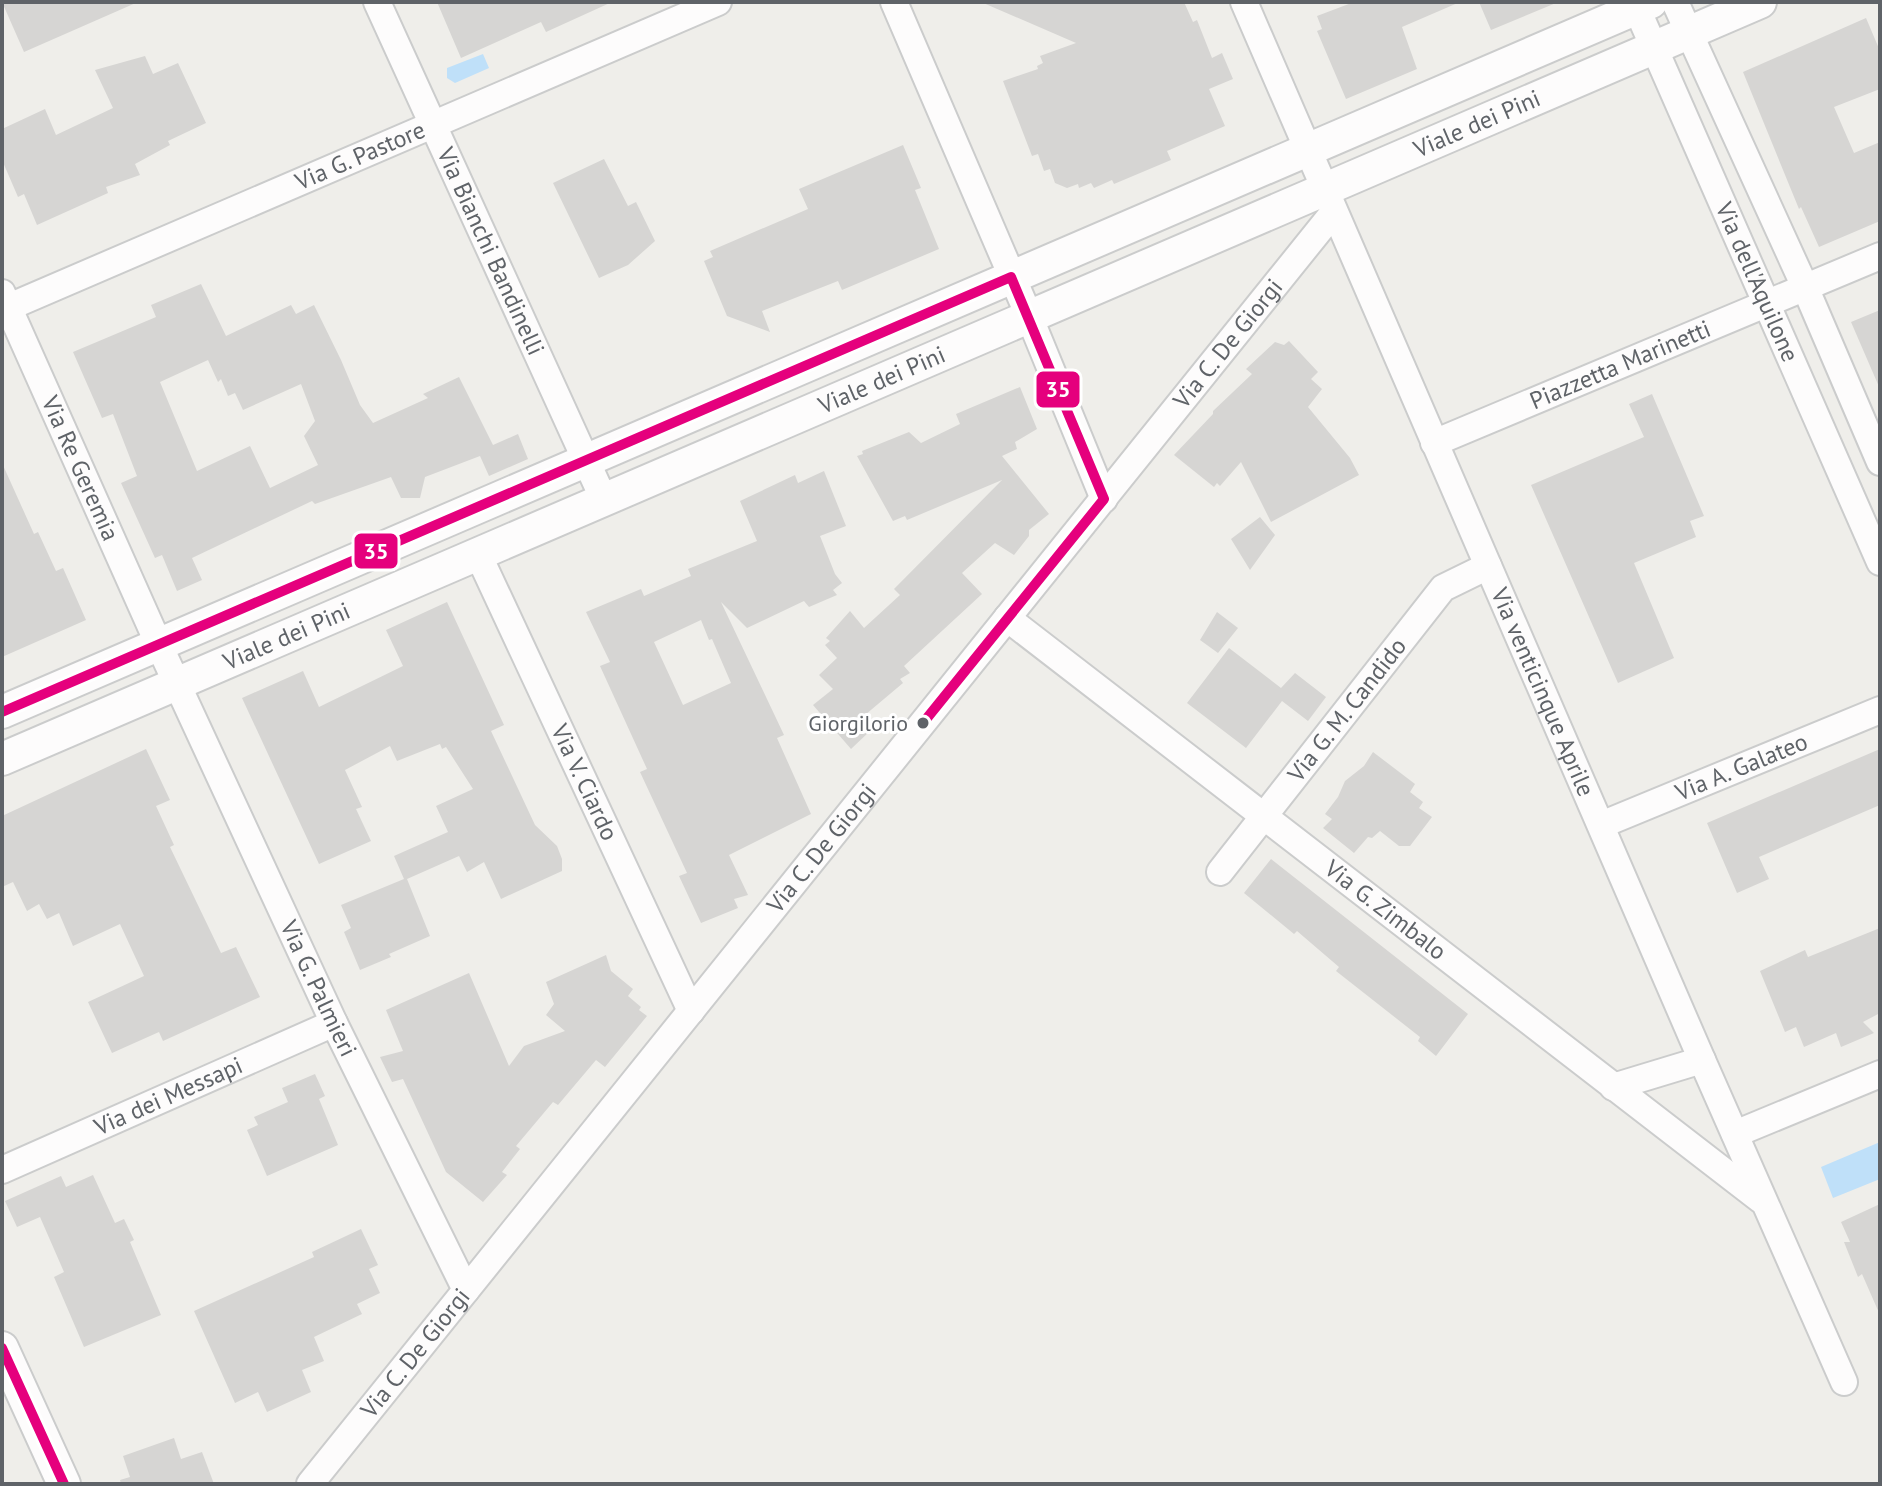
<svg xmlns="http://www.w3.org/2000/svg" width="1882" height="1486" font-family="'PT Sans',sans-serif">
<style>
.water{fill:#bfe0f9}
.building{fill:#d6d5d3;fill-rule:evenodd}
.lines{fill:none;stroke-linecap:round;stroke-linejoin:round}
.minor-casing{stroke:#cbcccc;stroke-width:30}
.tertiary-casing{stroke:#cbcccc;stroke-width:36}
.minor{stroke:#fdfcfc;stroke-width:26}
.tertiary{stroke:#fdfcfc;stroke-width:32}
.bus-1-casing{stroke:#fff;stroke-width:16}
.bus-1{stroke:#e5007d;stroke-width:10}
.bus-dot{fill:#5f6368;stroke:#fff;stroke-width:3}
.labels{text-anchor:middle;stroke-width:6;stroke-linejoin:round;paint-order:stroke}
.bus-label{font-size:22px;fill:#5f6368;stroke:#fff;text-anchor:end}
.street-label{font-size:24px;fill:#5f6368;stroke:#fff}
.line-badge{stroke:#fff;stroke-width:3}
.badge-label{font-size:22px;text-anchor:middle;font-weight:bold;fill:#fff}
</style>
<rect width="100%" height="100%" fill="#efeeea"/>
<!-- water -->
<path class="water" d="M483,54L489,68L455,83L447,78V68Z
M1880,1142V1179L1833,1198L1821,1167Z"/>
<!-- building -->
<path class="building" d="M2,2H138L24,52Z
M437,2H612L546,32L541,22L461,58Z
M981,2H1184L1193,22L1197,20L1212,58L1222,53L1233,79L1209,89L1225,126L1167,151L1171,160L1114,184L1112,180L1094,188L1091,183L1079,188L1078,184L1067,188L1055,183L1050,169L1044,171L1038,154L1032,156L1003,81L1038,69L1037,66L1043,63L1040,56L1076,43Z
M1354,2H1460L1402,27L1417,69L1346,99L1317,31L1322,29L1317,16Z
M1479,2H1556V3L1491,30Z
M1866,18L1880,51V89L1834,107L1854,153L1880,142V221L1819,247L1801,207L1799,209L1743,72Z
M145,56L153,74L178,63L206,123L168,141L170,145L135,164L140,175L106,187L108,193L37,225L24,194L18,197L2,160V129L45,109L56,135L113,108L95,70Z
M903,145L921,188L915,190L939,249L842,290L838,281L762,311L770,332L727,316L704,261L713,257L710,251L808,209L799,189Z
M604,159L628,206L636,202L655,241L628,265L599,278L553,183Z
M201,284L226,336L291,305L296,314L314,305L341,360L360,405L373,423L428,398L423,394L459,377L493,445L518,434L528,459L489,476L480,456L425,477L420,498H401L391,477L315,504L312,501L192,558L202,580L177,591L162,555L155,558L121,483L137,476L113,414L102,418L73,352L156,317L151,305ZM208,360L218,382L221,379L228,396L235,393L243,410L301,384L315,421L304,436L318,465L270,488L250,446L197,471L160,382Z
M1880,310V389L1851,322Z
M1289,341L1318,372L1311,379L1322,389L1308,407L1350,458L1359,475L1271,522L1241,462L1220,486L1217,483L1214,487L1174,455L1213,414V411L1252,374L1246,369L1275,342L1284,345Z
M1020,387L1037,429L1015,442L1017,449L1002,456L1049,514L1029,530V536L1014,555L995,543L962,573L982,594L904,666L910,673L900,679L903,683L859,720L870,731L851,749L813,705L833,689L819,675L837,658L825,645L830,641L826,638L850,611L864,628L900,595L894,589L1002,480L907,520L905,516L893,521L857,456L863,454L862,451L909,432L921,443L960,424L956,414Z
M1652,394L1704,516L1690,521L1696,537L1634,563L1674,658L1618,683L1531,485L1644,437L1629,404Z
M2,463L34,534L38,532L56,571L63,568L86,620L2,657Z
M824,471L846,526L820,536L835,574L842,583L833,590L837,595L809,607L804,601L747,628L721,602L784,735L777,738L811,814L729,855L748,895L734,899L738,908L701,923L679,876L687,873L640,772L647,769L600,666L610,662L586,612L641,589L644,596L691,576L688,569L757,541L740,501L795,475L798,483ZM701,620L709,640L712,639L731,683L683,705L654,642Z
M1260,517L1275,535L1250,570L1231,539Z
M447,602L504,725L491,731L535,825L557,846L562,859V871L501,899L484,862L467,872L459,856L407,879L430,936L389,954L391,957L360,970L344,932L351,928L341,905L404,879L394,856L448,832L436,806L473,789L446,747L442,749L440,744L397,761L390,746L345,770L362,807L356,809L371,841L319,864L242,698L303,671L319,707L403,666L386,630Z
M1217,612L1238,628L1218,653L1200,640Z
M1229,648L1281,688L1295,673L1326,697L1308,721L1282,701L1246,748L1187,703Z
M146,749L170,800L156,806L174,845L170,847L221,953L236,947L260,997L163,1041L159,1032L112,1053L88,1002L144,976L120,924L73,946L59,913L47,919L39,904L27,911L13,882L2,887V816Z
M1880,749V805L1759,857L1769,879L1737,893L1707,823Z
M1373,752L1415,784L1410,792L1423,802L1419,808L1432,817L1410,846H1399L1380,831L1372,838L1368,837L1354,853L1323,828L1332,819L1325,814L1338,797L1345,781L1364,766Z
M1271,859L1468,1014L1436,1056L1418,1041L1420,1037L1336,971L1339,967L1297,931L1294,934L1244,893Z
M1880,928V1013L1863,1022L1874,1033L1841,1047L1836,1033L1804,1047L1796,1027L1785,1032L1760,971L1805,950L1808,957Z
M606,955L611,971L633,989L628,996L641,1007L639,1010L647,1016L605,1067L596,1060L558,1105L553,1102L516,1146L520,1149L502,1172L507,1175L483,1202L446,1172L403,1079L392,1082L380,1057L403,1051L386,1010L469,973L509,1066L524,1046L565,1031L546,1015L554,1004L546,982Z
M315,1074L325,1096L319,1099L338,1145L267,1176L247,1130L258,1125L254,1117L288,1102L282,1088Z
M93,1175L115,1223L124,1219L134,1240L130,1242L161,1315L84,1347L54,1277L64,1272L40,1217L17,1227L5,1201L61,1176L66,1187Z
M1880,1204V1315L1862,1274L1858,1277L1844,1242H1850L1841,1222Z
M361,1229L378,1265L369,1269L380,1293L357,1304L362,1314L314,1337L324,1361L302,1370L311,1392L267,1412L258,1392L235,1403L194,1311L314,1257L312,1252Z
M174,1438L181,1459L202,1452L214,1484H121L120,1480L130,1477L123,1456Z"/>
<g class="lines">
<!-- minor casing -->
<g class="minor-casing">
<g id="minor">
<path id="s1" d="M377,2L604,500"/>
<path d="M894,2L1029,316L1104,499"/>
<path id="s2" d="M1244,2L1702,1060L1844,1382"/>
<path id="s3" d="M1634,2L1880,562"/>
<path d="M1675,2L1805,287L1880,462"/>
<path id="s4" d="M2,293L159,645L334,1023L466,1290"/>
<path id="s5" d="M2,310L718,2"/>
<path id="s6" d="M1434,443L1880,256"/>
<path id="s7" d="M478,554L691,1011"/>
<path id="s8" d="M1007,618L1761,1200"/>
<path id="s9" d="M1601,825L1880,710"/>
<path id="s10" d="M1220,872L1443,588L1488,566"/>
<path d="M1613,1087L1702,1060"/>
<path d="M1735,1134L1880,1074"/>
<path id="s11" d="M2,1170L334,1023"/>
<path id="s12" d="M310,1484L1334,212"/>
</g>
</g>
<!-- tertiary casing -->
<g class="tertiary-casing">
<g id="tertiary">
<path d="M2,712L1651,2"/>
<path id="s13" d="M2,759L1760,2"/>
<path d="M2,1348L64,1484"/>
</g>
</g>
<!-- minor -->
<use href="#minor" class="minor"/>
<!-- tertiary -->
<use href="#tertiary" class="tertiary"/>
<!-- bus-1 casing -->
<g class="bus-1-casing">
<path id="bus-1" d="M2,712L1011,277L1104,499L923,723
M2,1348L64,1484"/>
</g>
<!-- bus-1 -->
<use href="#bus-1" class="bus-1"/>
</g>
<!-- markers -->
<circle class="bus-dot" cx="923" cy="723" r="7"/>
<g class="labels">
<!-- bus labels -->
<g class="bus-label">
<text x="908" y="731">Giorgilorio</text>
</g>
<!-- street labels -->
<g class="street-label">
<text dy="8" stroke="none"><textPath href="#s13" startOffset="1606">Viale dei Pini</textPath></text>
<text dy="8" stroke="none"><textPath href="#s5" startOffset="390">Via G. Pastore</textPath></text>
<text dy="8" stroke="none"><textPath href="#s1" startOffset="274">Via Bianchi Bandinelli</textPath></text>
<text dy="8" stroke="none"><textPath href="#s3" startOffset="306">Via dell'Aquilone</textPath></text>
<text dy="8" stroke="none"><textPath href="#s12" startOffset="1464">Via C. De Giorgi</textPath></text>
<text dy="8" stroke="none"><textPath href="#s6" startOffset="202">Piazzetta Marinetti</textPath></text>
<text dy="8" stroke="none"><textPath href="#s13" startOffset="958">Viale dei Pini</textPath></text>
<text dy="8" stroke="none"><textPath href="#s4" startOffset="192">Via Re Geremia</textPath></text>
<text dy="8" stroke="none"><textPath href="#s13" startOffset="310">Viale dei Pini</textPath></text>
<text dy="8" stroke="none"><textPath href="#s2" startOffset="752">Via venticinque Aprile</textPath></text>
<text dy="8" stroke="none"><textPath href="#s10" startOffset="206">Via G. M. Candido</textPath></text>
<text dy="8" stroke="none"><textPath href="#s9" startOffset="152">Via A. Galateo</textPath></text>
<text dy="8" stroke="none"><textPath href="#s7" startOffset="252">Via V. Ciardo</textPath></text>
<text dy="8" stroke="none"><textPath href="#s12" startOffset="816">Via C. De Giorgi</textPath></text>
<text dy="8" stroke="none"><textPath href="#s8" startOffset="478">Via G. Zimbalo</textPath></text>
<text dy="8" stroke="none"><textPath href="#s4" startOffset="764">Via G. Palmieri</textPath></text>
<text dy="8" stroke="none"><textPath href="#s11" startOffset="182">Via dei Messapi</textPath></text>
<text dy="8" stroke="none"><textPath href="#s12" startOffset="168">Via C. De Giorgi</textPath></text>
</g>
</g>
<g class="line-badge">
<rect x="1035" y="370" width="46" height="39" rx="8" fill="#e5007d"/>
<rect x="353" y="532" width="46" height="38" rx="8" fill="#e5007d"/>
</g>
<g class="badge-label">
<text x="1058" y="397">35</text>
<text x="376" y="559">35</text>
</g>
<!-- border -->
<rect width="1882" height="1486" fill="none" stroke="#5f6368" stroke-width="8"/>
</svg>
